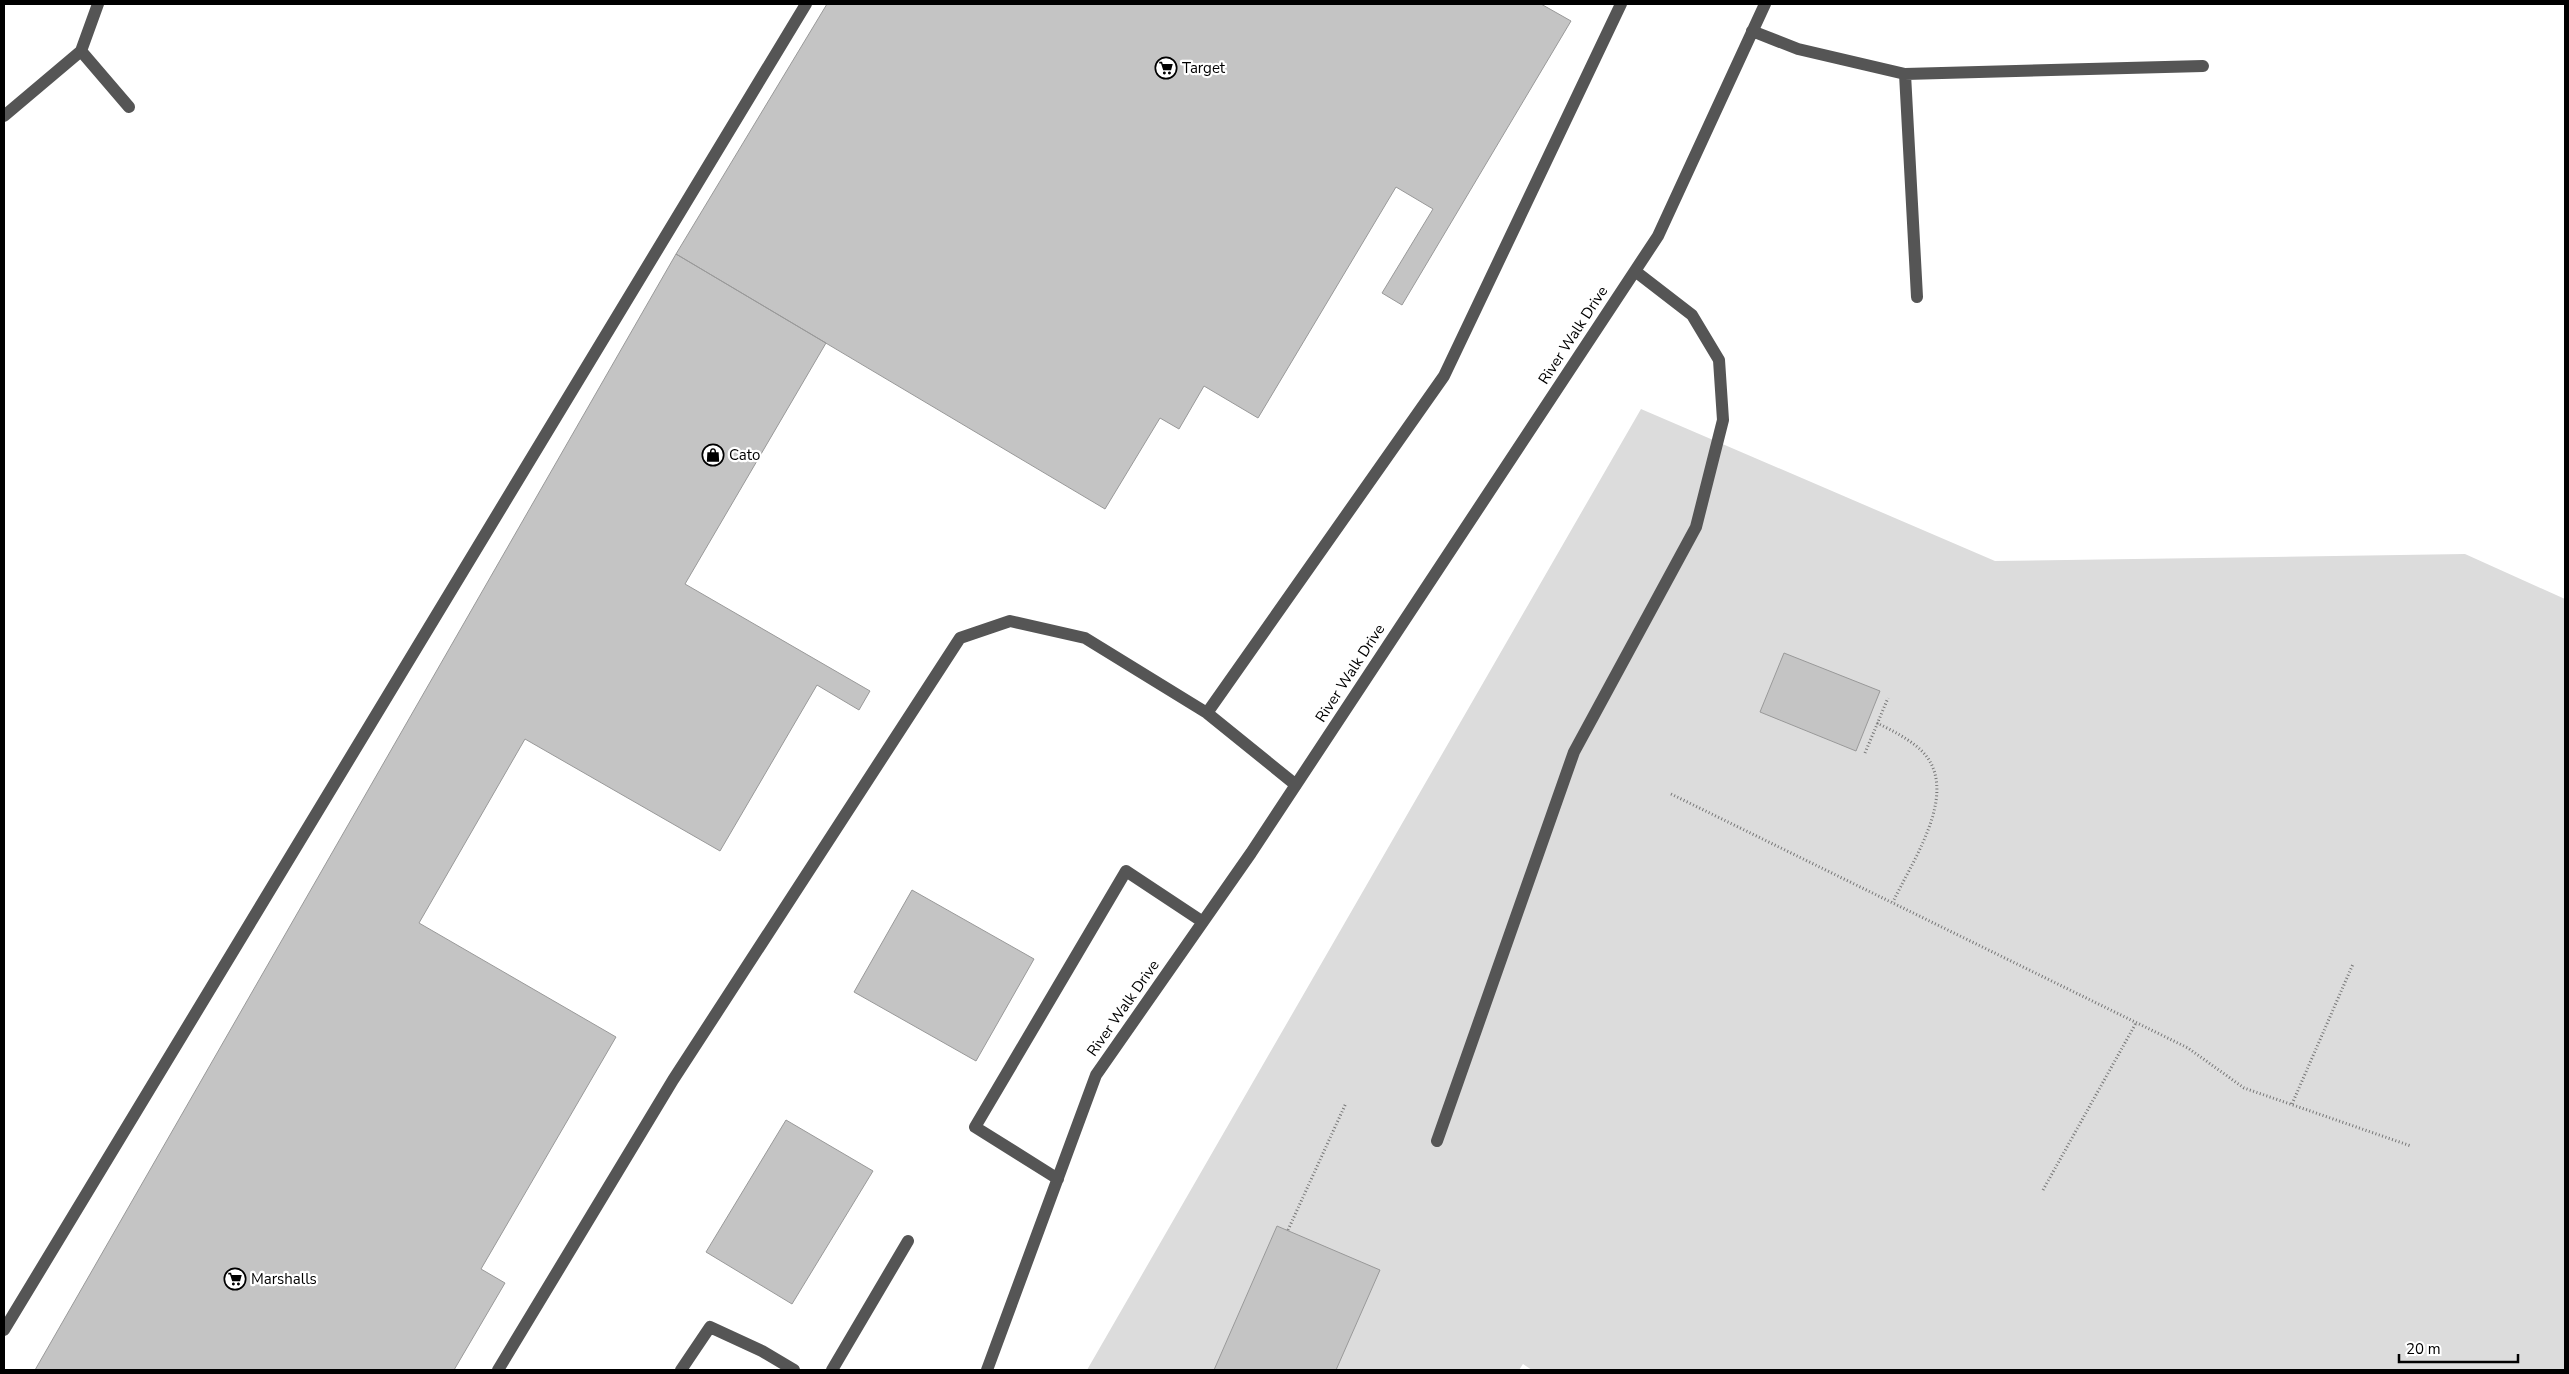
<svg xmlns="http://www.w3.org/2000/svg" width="2569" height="1374" font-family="'Nunito Sans',sans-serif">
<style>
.green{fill:#dcdcdc}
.building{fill:#c4c4c4;stroke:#999}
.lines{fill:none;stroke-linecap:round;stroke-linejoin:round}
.path{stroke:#777;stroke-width:3;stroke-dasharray:1 2.5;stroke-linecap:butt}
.minor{stroke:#555;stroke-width:12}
.labels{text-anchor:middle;stroke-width:4.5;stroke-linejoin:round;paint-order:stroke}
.poi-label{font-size:15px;fill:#000;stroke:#fff;text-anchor:start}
.street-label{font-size:15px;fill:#000;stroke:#fff}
</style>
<rect width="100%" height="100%" fill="#fff"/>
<!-- green -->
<path class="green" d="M1641,409L1995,561L2465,554L2565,599V1370H1532L1523,1364L1519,1370H1087Z"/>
<!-- building -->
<path class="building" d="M827,4H1541L1571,21L1402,305L1382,293L1433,209L1396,187L1258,418L1204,386L1179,429L1160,418L1105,509L676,254Z
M676,254L826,343L685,584L870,691L859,710L817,685L720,851L525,739L419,923L616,1037L481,1269L505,1283L454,1370H35Z
M1784,653L1880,691L1856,751L1760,712Z
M912,890L1034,959L976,1061L854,992Z
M786,1120L873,1171L792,1304L706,1252Z
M1277,1226L1380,1270L1336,1370H1214Z"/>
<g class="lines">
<!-- path -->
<path class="path" d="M1877,723C1893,731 1916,742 1927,757C1957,798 1911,863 1893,902
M1865,753L1888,698
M1671,794L2188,1048L2244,1088L2411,1146
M2292,1104L2353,964
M2043,1190L2136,1023
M1288,1230L1346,1103"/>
<!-- minor -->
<path class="minor" d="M1752,31L1798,49L1905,74L1917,297
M81,51L98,4
M1905,74L2203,66
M4,116L81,51L129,107
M1207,713L1444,376L1621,4
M1437,1141L1574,752L1696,527L1723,420L1719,360L1692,315L1635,271
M1058,1179L975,1127L1126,871L1203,922
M4,1330L806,4
M498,1370L673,1080L960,638L1010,621L1085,638L1207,713L1296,785
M681,1370L710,1327L762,1351L794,1370
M832,1370L908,1241
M987,1370L1096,1075L1251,853L1658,236L1765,4"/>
</g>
<!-- icons -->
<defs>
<g id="supermarket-ring" transform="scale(1.125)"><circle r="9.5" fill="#fff" stroke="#000" stroke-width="1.5"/><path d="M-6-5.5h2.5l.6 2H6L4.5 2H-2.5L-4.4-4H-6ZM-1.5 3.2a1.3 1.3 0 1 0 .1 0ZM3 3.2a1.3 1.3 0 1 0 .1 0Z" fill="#000"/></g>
<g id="shop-ring" transform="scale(1.125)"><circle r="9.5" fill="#fff" stroke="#000" stroke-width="1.5"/><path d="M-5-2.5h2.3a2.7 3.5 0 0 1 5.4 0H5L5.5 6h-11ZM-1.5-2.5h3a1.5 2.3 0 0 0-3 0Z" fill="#000"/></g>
</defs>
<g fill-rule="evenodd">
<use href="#supermarket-ring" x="1166" y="68"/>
<use href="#shop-ring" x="713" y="455"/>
<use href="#supermarket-ring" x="235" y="1279"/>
</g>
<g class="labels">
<!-- poi labels -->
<g class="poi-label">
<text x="1182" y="73">Target</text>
<text x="729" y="460">Cato</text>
<text x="251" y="1284">Marshalls</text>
</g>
<!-- street labels -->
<g class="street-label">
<text transform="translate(1573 335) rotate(-57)" y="5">River Walk Drive</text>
<text transform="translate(1350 673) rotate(-57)" y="5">River Walk Drive</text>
<text transform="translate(1123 1008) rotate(-55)" y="5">River Walk Drive</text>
</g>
</g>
<!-- border -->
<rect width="2569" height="1374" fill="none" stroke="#000000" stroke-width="10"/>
<!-- scale -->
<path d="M2399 1354v8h119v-8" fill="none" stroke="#000000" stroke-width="2.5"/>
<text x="2406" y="1354" font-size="15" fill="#000000" stroke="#ffffff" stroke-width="4" paint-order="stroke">20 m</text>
</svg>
